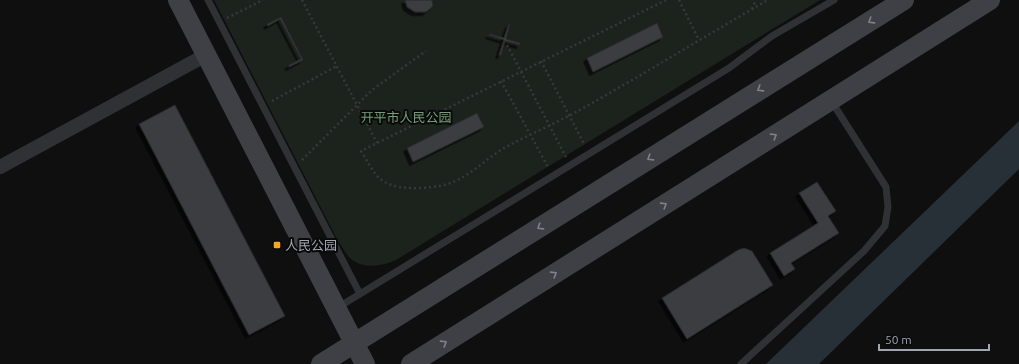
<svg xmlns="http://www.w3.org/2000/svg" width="1019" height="364" font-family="Ubuntu,'Noto Sans SC',sans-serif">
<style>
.green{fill:#1b231c}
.water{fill:#273036}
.building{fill:#3b3c40;stroke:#29292c;filter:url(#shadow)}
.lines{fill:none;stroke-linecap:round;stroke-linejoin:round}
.path{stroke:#36383c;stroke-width:2.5;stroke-dasharray:2 3;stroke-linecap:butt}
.lane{stroke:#303135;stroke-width:7}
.street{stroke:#303135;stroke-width:14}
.secondary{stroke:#3e4045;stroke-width:20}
.oneway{stroke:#7d828c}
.poi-dot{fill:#f9a71e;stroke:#0a0a0b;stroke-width:1.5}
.labels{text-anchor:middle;stroke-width:4;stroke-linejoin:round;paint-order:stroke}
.park-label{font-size:13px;fill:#759e76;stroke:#0a0a0b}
.poi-label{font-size:13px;fill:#9fa6b2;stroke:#0a0a0b;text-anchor:start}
</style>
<defs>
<filter id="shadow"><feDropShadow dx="-3.5" dy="3.5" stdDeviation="0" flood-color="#0009"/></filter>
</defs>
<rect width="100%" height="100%" fill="#0f0f10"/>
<!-- green -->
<path class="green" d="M214,0H820L396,260C382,266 361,270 349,257C345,253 342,246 338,241Z"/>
<!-- water -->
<path class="water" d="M1019,121V169L819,364H766Z"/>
<!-- building -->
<path class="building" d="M405,0H432L433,6L426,12H415L407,7Z
M281,17L303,60L289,67V65L301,59L280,19L268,26L267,24Z
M657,23L663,37L593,72L587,58Z
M509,24H510L506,39L520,43V45L505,41L501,55H499L504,40L489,35L490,34L504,38Z
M175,105L285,316L249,335L139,124Z
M477,113L484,127L413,162L407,148Z
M817,182L836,211L828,216L839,233L791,263L795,269L784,276L770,253L818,223L799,193Z
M744,248L752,251L773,285L687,339L662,298L738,250Z"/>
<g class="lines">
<!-- path -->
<path class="path" d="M302,0L377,143
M666,0L361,151C367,160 371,169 378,177C392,191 421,189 439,186C466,182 484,159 506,147C528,135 552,125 574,113C640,77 703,37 768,0
M679,0L699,40
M752,9L756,0
M227,18L263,0
M507,45L566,157
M541,61L584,144
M501,81L548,167
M272,101L337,66
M302,160L372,90L426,51"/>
<!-- lane -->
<path class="lane" d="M208,0L360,294
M337,308L729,68L772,36L834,0
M741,364L864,251L885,226L888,207L886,187L832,102"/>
<!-- street -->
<path class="street" d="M0,167L206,55"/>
<!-- secondary -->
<path class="secondary" d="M178,0L365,364
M321,364L904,0
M411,364L990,0"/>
</g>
<!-- one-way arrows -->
<defs><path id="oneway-chevron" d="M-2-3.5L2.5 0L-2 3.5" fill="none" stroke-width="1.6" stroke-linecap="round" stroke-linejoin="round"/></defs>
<g class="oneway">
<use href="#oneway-chevron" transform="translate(871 21) rotate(148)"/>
<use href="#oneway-chevron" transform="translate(760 89) rotate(148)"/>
<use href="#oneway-chevron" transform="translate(774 136) rotate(-32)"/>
<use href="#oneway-chevron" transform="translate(650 158) rotate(148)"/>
<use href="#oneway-chevron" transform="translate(664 205) rotate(-32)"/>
<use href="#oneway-chevron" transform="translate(540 227) rotate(148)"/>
<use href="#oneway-chevron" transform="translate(554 274) rotate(-32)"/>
<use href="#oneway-chevron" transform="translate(444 343) rotate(-32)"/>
</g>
<!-- markers -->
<rect class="poi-dot" x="273" y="241" width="8" height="8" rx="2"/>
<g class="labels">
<!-- park labels -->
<g class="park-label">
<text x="406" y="122">开平市人民公园</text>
</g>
<!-- poi labels -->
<g class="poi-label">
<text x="285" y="250">人民公园</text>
</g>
</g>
<!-- scale -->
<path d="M879 344v6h110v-6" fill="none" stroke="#9fa6b2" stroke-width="2"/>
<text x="885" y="344" font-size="12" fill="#9fa6b2" stroke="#0a0a0b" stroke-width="3" paint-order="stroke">50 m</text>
</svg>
